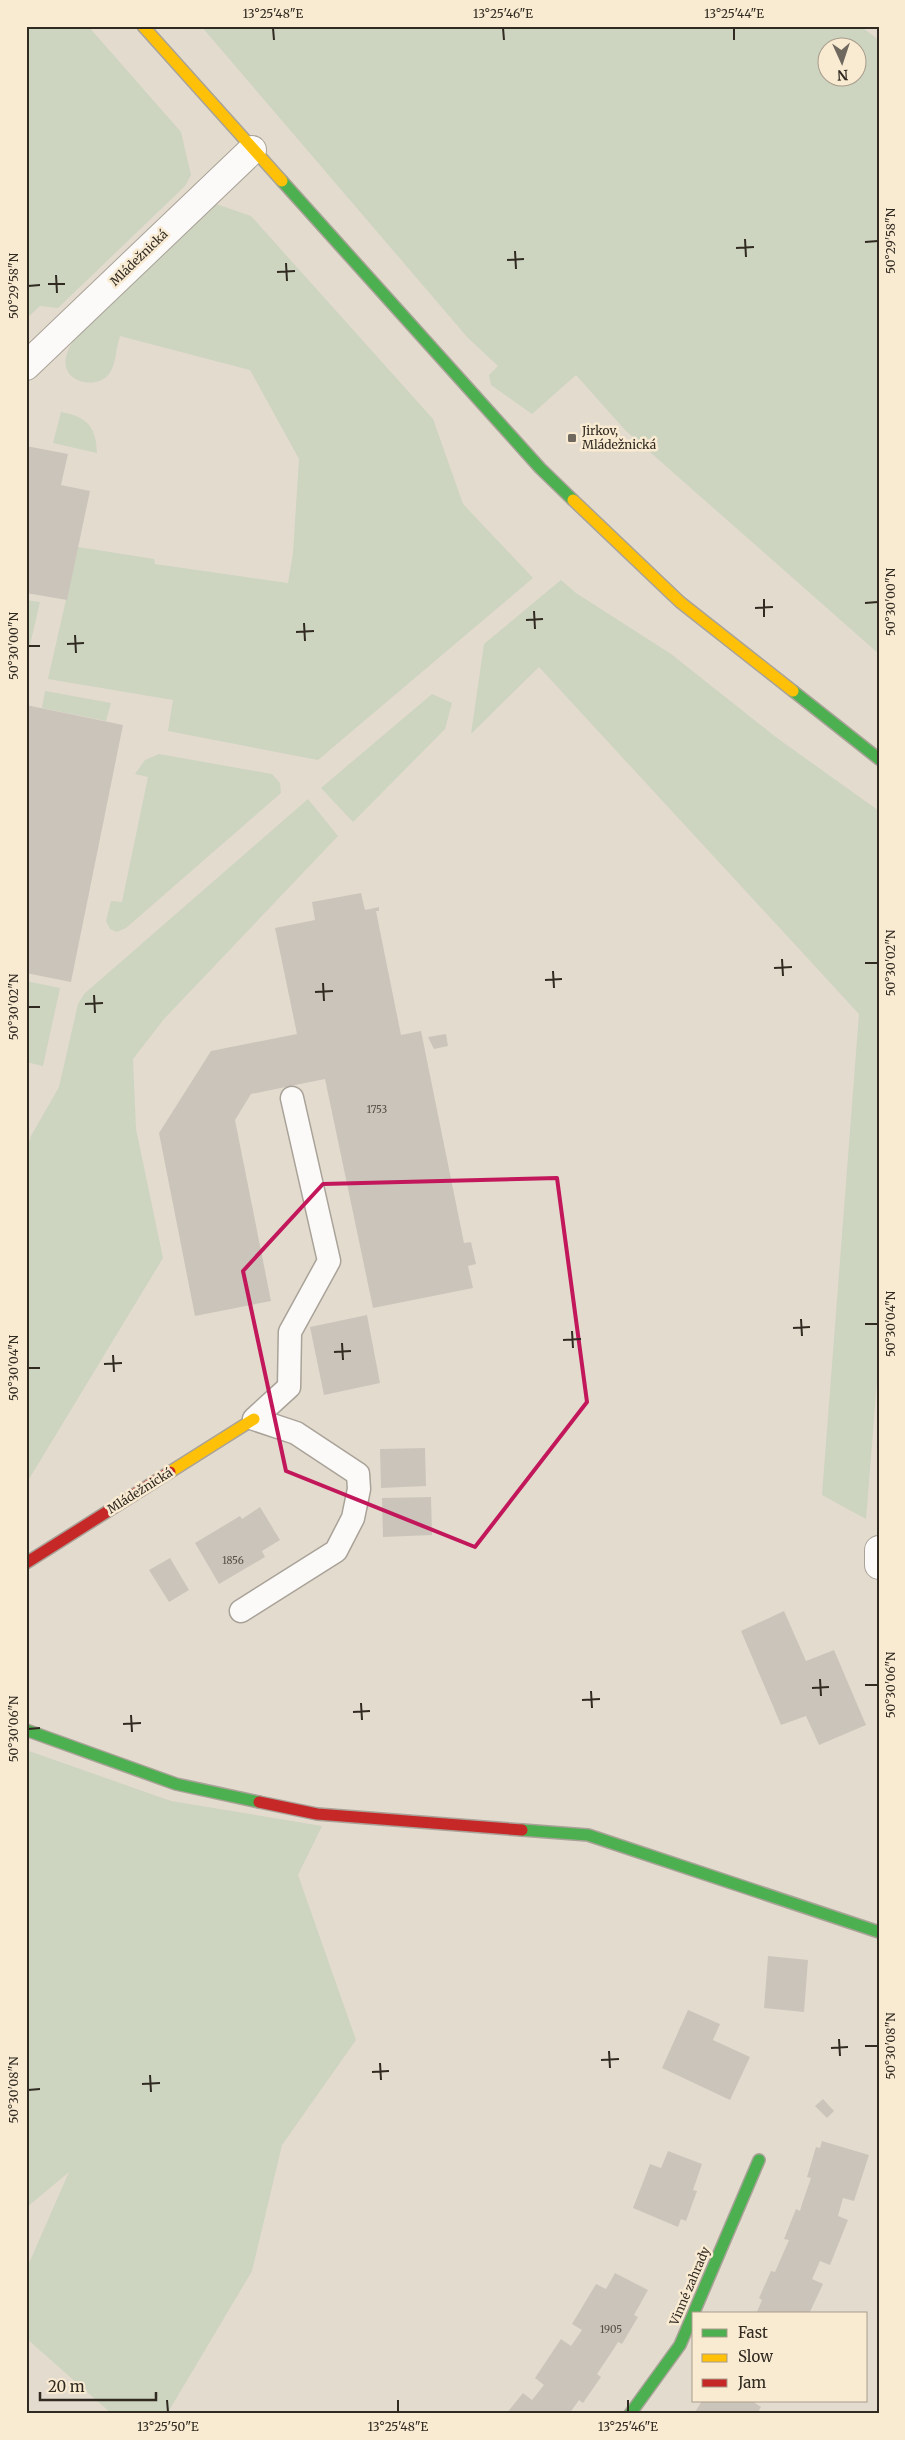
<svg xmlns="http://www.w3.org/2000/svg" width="905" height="2440" font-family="Merriweather,serif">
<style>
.green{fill:#cdd4c0;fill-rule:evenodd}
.building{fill:#cbc4ba}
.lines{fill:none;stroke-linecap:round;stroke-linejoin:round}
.lane-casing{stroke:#a9a298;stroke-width:25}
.street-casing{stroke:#a9a298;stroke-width:30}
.fast-casing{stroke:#a9a298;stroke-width:14}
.slow-casing{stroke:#a9a298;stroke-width:14}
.jam-casing{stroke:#a9a298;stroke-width:14}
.lane{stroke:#fbfaf8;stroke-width:22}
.street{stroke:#fbfaf8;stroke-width:28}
.fast{stroke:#4caf50;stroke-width:11}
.slow{stroke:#ffc107;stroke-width:11}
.jam{stroke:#c62828;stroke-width:11}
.marked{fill:none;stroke:#c2185b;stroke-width:4;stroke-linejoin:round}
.ticks{fill:none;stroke:#302a21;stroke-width:2}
.poi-dot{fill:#6f685e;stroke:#f9ead2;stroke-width:2}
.labels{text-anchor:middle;stroke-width:5;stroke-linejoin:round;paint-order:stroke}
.number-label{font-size:10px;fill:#575047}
.street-label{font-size:12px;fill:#302a21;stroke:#f9ead2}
.poi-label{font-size:12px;fill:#302a21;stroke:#f9ead2;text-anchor:start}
.neatline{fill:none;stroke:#302a21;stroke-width:2}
.ticks-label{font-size:12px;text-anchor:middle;fill:#302a21}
</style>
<rect width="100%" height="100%" fill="#e3dbce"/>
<!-- green -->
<path class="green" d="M26,26H88L181,132L191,175L185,186L58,308L40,306L26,319Z
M201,26H860L879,40V654L625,430L576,375L532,414L491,385L489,375L498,366L468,338ZM828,48H858V78H828Z
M216,204L251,216L433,419L463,504L533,578L318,760L168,731L173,700L48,679L78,547L154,559L155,564L288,583L293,553L299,459L250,370L120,336C116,347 116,365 109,374C95,393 46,380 74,340Z
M61,412C87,417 96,426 97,453L53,443Z
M561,580L576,593L671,654L777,738L879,811V1356L866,1519L822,1495L859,1014L539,667L471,734L484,644Z
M26,600L40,602L26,662Z
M45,691L111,703L106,721L42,708Z
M432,694L452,703L445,729L353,822L321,788Z
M159,754L272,774L280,783L281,793L126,928L117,932L110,929L106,921L111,901L122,902L148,777L135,774L145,760Z
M308,799L338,836L164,1019L133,1059L136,1129L163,1258L26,1484V1152L31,1136L59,1087L78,1004L84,994Z
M26,981L60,988L43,1066L26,1062Z
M26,1750L171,1801L322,1826L298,1875L356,2040L282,2145L252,2271L167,2414H112L26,2338V2270L69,2172L26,2208Z"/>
<!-- building -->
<path class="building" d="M26,446L68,454L61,485L90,491L67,600L26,593Z
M26,705L123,725L71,982L26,973Z
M361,893L365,910L379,907V911H376L401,1035L421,1031L464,1243L471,1242L476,1264L468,1266L473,1288L373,1308L325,1079L251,1094L235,1120L271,1301L195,1316L159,1133L211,1051L297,1034L275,928L315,920L312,902Z
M446,1034L448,1046L434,1049L428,1037Z
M367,1315L380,1383L324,1395L310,1327Z
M425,1448L426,1486L381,1488L380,1449Z
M431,1497L432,1535L383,1537L382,1498Z
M260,1507L280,1540L262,1551L265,1557L219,1584L195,1543L240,1516L242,1519Z
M170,1558L189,1590L169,1602L149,1570Z
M784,1611L806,1661L834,1650L866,1725L819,1745L806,1716L781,1725L741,1631Z
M768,1956L808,1960L804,2012L764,2008Z
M688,2010L720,2024L713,2040L750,2057L730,2100L662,2068Z
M823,2099L834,2111L827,2118L815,2106Z
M822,2141L869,2155L854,2201L843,2198L838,2216L848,2220L830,2265L820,2261L812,2279L823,2284L809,2314H756L762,2300L759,2298L771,2271L775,2272L789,2240L784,2239L796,2209L800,2211L802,2204L811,2178L807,2177L816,2147L820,2148Z
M668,2151L702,2164L693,2190L697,2191L686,2221L681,2219L678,2227L633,2208L650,2164L661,2168Z
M615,2273L648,2290L634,2315L638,2317L622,2344L618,2342L613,2350L597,2374L601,2377L583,2403L579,2400L569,2414H506L523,2393L532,2400L544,2385L535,2378L561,2339L571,2346L582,2330L572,2324L596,2284L606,2289Z
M702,2401H752L761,2407L757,2414H697L695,2412Z"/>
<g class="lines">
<!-- lane casing -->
<g class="lane-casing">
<path id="lane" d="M241,1611L336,1551L353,1518L359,1489L358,1474L296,1433L254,1419L289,1387L290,1332L329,1261L292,1098"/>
</g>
<!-- street casing -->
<g class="street-casing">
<path id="street" d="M26,366L252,150
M879,1550V1565"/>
</g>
<!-- fast casing -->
<g class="fast-casing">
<path id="fast" d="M282,181L540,468L573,500
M793,691L879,759
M26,1730L176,1784L259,1802
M522,1830L588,1835L879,1932
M630,2414L680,2345L759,2160"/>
</g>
<!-- slow casing -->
<g class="slow-casing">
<path id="slow" d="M143,26L282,181
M573,500L680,602L793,691
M170,1472L254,1419"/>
</g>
<!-- jam casing -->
<g class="jam-casing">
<path id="jam" d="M26,1563L170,1472
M259,1802L317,1814L522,1830"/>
</g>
<!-- lane -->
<use href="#lane" class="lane"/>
<!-- street -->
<use href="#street" class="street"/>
<!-- fast -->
<use href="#fast" class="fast"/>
<!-- slow -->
<use href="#slow" class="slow"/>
<!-- jam -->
<use href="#jam" class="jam"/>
</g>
<!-- marked area -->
<path class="marked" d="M557,1178L587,1402L475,1547L286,1471L243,1271L323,1184Z"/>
<!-- ticks -->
<path class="ticks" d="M273,28L274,40M503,28L504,40M734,28V40M745,239L746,257M865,242L878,241M736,248L754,247M515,251L516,269M507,260L524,259M286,263L287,281M277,272L295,271M56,275L57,293M48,284H65M28,286L40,285M764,599V617M865,603L878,602M755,608L773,607M534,611L535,629M526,620L543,619M304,623L305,641M296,632L314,631M75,635L76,653M67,644L84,643M28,646H40M782,959L783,976M865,963H878M774,968L792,967M553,971L554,988M545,980L562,979M323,983L324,1001M315,992L333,991M94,995L95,1013M85,1004L103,1003M28,1007H40M801,1319L802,1336M865,1324H878M793,1328L810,1327M572,1331L573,1348M563,1340L581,1339M342,1343L343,1360M334,1352L351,1351M113,1355L114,1372M104,1364L122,1363M28,1368H40M820,1679L821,1696M865,1685H878M812,1688L829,1687M591,1691L592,1708M582,1700L600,1699M361,1703L362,1720M353,1712L370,1711M131,1715L132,1732M123,1724L141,1723M28,1729L40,1728M839,2039L840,2056M865,2046H878M831,2048L848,2047M609,2051L610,2068M601,2060L619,2059M380,2063L381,2080M372,2072L389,2071M150,2075L151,2092M142,2084L160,2083M28,2090L40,2089M167,2400L168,2412M398,2400V2412M628,2400V2412"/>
<!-- markers -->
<rect class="poi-dot" x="567" y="433" width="10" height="10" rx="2.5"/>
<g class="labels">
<!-- number labels -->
<g class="number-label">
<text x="377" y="1113">1753</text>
<text x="233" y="1564">1856</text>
<text x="611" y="2333">1905</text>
</g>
<!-- street labels -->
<g class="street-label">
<text transform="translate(139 258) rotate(-44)" y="4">Mládežnická</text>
<text transform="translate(140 1491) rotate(-32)" y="4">Mládežnická</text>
<text transform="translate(690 2286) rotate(-67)" y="4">Vinné zahrady</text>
</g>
<!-- poi labels -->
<g class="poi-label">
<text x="582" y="435">Jirkov,<tspan x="582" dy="14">Mládežnická</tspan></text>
</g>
</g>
<!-- border -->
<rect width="905" height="2440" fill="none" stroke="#f9ead2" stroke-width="55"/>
<!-- legend -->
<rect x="692" y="2312" width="175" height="90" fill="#f9ead2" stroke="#a99d8b"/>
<rect x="702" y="2329" width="25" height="8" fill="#4caf50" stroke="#a99d8b"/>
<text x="738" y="2338" font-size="15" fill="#302a21">Fast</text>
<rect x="702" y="2354" width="25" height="8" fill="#ffc107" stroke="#a99d8b"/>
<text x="738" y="2362" font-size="15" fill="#302a21">Slow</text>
<rect x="702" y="2379" width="25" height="8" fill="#c62828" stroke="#a99d8b"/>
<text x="738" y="2388" font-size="15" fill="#302a21">Jam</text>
<!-- north arrow -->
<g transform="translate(842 62) rotate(177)"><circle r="24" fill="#f9ead2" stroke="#a99d8b"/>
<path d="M0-4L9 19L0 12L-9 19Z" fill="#6f685e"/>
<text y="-8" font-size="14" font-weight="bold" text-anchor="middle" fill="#302a21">N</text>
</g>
<!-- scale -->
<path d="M40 2392v8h116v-8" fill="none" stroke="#302a21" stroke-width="2.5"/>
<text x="48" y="2392" font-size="15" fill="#302a21" stroke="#f9ead2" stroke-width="4" paint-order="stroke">20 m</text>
<rect x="28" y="28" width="850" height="2384" class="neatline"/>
<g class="ticks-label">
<text x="273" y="18">13°25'48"E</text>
<text x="503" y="18">13°25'46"E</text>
<text x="734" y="18">13°25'44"E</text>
<text transform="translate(891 241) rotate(-90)" y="4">50°29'58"N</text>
<text transform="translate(14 286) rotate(-90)" y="4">50°29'58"N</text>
<text transform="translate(891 602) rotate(-90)" y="4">50°30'00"N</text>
<text transform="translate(14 646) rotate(-90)" y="4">50°30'00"N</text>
<text transform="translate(891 963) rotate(-90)" y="4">50°30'02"N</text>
<text transform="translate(14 1007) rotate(-90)" y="4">50°30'02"N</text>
<text transform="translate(891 1324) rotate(-90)" y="4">50°30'04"N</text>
<text transform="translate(14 1368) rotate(-90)" y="4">50°30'04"N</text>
<text transform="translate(891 1685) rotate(-90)" y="4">50°30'06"N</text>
<text transform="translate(14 1729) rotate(-90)" y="4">50°30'06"N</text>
<text transform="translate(891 2046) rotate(-90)" y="4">50°30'08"N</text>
<text transform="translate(14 2090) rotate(-90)" y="4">50°30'08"N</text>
<text x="168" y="2431">13°25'50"E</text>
<text x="398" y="2431">13°25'48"E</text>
<text x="628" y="2431">13°25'46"E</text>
</g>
</svg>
